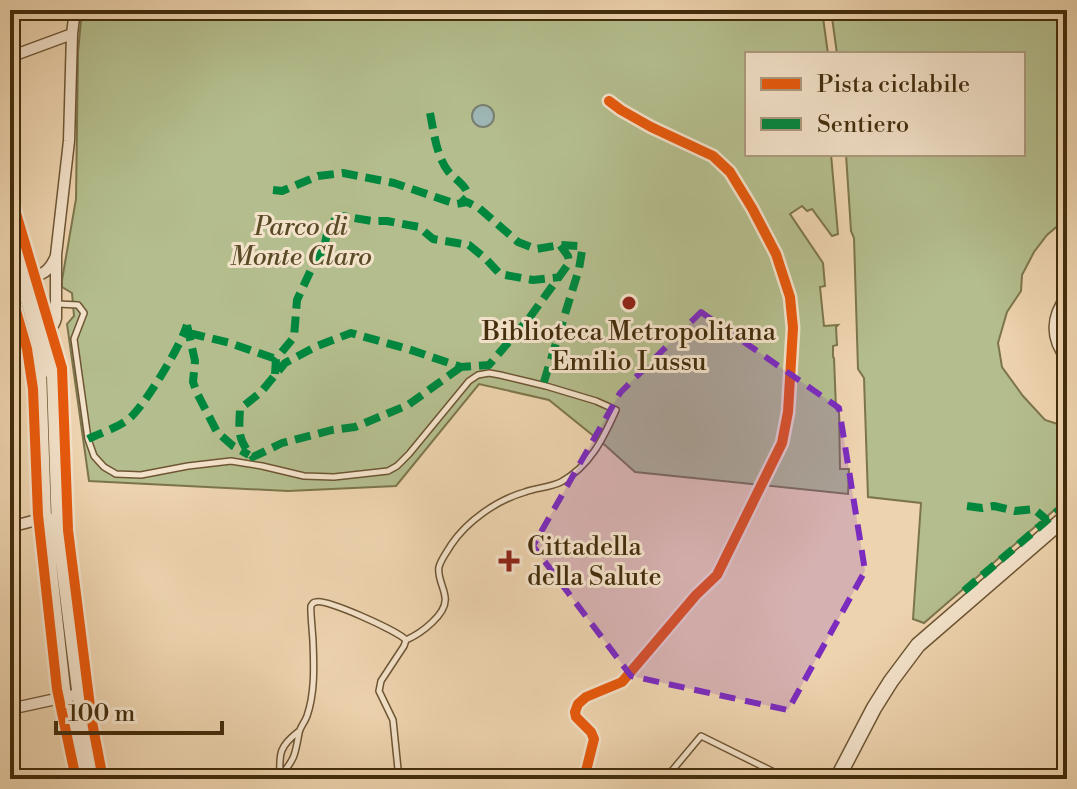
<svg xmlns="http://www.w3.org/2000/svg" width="1077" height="789" font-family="'Libre Bodoni',serif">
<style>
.green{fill:#b4bd8d;stroke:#7c754c;stroke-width:2}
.water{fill:#9db6b5;stroke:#797f71;stroke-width:2}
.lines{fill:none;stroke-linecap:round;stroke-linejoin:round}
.service-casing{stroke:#6e5634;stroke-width:8}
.minor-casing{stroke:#6e5634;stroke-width:13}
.tertiary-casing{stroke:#6e5634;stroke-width:17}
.service{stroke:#f3e2ca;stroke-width:5}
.minor{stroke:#f3e2ca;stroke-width:10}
.tertiary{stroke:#f3e2ca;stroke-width:14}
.quiet{stroke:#00873e;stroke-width:8;stroke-dasharray:16 8;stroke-linecap:butt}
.cycleway-casing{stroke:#f3e2ca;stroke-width:15}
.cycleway{stroke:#e8590c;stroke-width:10}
.marked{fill:#7b2cbf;fill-opacity:0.2;stroke:#7b2cbf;stroke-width:6;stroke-dasharray:16 10;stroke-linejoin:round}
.poi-dot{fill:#8f2418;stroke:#f3e2ca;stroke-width:3}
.labels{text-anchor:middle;stroke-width:6;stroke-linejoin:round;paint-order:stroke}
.park-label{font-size:26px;font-style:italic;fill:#5a4a26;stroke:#f3e2ca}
.poi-label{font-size:26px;fill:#432d0c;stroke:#f3e2ca}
</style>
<rect width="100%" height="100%" fill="#edd3ae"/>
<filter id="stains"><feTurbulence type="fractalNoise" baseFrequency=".0025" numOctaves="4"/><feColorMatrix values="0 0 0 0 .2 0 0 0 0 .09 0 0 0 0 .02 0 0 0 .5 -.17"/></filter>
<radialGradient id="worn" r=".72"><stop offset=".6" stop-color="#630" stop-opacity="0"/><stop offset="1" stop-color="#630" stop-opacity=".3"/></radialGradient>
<!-- green -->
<path class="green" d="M82,10H822L828,54H747V154H831L838,234L832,236L812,209L807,211L802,206L790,214L823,263L825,286L820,287L824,326L838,325L836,327L837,345L833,346V357L834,358L836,409L839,410L840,469H849L848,494L635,472L606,446L549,400L479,384L396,486L288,491L89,481L67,324L74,316L72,293L62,287V280L76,199L78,52Z
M831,10H1067V218L1047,235L1034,252L1022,275L1021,291L1007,312L998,343L1002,367L1023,396L1045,420L1067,427V499L924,623L913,619L921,503L868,497L864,378L858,369L854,238L851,231L846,154H1023V54H837Z"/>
<!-- water -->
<path class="water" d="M472 116a11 11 0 1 1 22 0a11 11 0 1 1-22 0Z"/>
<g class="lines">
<!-- service casing -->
<g class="service-casing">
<path id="service" d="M58,304L78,305L84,313L74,339L88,439L94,456L104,467L116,474L141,475L188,466L231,461L262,466L304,476L334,477L388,471L397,466L409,454L469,381L478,375L489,373L500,375L546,386L596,401L616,410C603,439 590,466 561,482C552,487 535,488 525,492C497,500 467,521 451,545C447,552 441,559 439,567C437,577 444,587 445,597C448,614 420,634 406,640L404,646L381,681L379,691L393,720L399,779
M280,775C279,753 280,746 298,732
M280,777C295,758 295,756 299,733C300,727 305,722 307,716C315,693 314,666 313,642C313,637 310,609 311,606C312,604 314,602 316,602C325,598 398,631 406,640
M665,779L701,736L788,779"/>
</g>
<!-- minor casing -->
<g class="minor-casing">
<path id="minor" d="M10,40L15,55L72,34
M22,280C40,275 48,275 56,256
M10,295L25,290
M1067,296C1051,316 1050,339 1067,359
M38,336C47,332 54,328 56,318V255L69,141L72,34L75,10
M10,527L44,518L51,519
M10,709L79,694"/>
</g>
<!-- tertiary casing -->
<g class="tertiary-casing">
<path id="tertiary" d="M10,236L38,336L54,376L59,530L81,706L88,747L96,779
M38,341L44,518L64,698L83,779
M837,779L874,708L891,681L918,645L1067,516"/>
</g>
<!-- service -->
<use href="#service" class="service"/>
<!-- minor -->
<use href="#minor" class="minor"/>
<!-- tertiary -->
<use href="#tertiary" class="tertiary"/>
<!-- quiet -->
<path class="quiet" d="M430,113C434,132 436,155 448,171C455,180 466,184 468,196L461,203
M273,190L282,191L318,176L343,173L394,183L456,204L467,202L479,208L518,242L536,249L560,245L578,246L582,251L579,269L543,385
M187,325L195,361L193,382L197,393L217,432L233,446L249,455
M189,333L230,343L276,359
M461,367L408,405L355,427L332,430L282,443L253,457C237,440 239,431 240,409L261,392L285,363L317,346L351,333L408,349L461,367L489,365L530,317L569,263L568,256L560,245
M275,374L276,359L294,337L297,300L315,261L324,248L329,224L342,216L372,221H387L419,227L433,239L469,245L486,259L500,274L533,280L561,277
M88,439C102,432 121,427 132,416C148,400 181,345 187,325
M967,506L982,508L994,506L1015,511L1034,509L1047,520
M964,591L1067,503"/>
<!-- cycleway casing -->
<g class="cycleway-casing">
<path id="cycleway" d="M10,193L62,368L68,530L92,722L103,779
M10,290L27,349L33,389L38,515L57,689L76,779
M584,779L594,739L591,732L576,717L575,712L578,704L586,697L622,682L696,595L717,575L782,443L788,412L793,328L790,297L776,254L752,208L730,172L713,156L651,127L621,110L609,101"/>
</g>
<!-- cycleway -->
<use href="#cycleway" class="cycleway"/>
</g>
<!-- marked area -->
<path class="marked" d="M701,312L839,408L865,571L788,710L631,676L533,546L620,393Z"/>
<!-- markers -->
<g class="poi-dot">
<circle cx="629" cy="303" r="8"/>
<path d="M505 549h8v8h8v8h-8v8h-8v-8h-8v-8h8z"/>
</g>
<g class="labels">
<!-- park labels -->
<g class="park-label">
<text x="301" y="235">Parco di<tspan x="301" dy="30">Monte Claro</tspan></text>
</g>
<!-- poi labels -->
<g class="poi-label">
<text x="629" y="340">Biblioteca Metropolitana<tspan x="629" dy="30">Emilio Lussu</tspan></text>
<text x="527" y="555" text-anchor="start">Cittadella<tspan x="527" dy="30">della Salute</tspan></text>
</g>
</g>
<!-- margin -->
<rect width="1077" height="789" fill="none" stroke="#edd3ae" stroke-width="40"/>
<rect x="12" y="12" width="1053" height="765" fill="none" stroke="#432d0c" stroke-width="4"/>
<rect x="20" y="20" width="1037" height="749" fill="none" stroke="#432d0c" stroke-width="2"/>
<!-- legend -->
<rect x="745" y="52" width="280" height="104" fill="#f3e2ca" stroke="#ad9a7e" stroke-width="2"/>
<rect x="761" y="78" width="40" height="12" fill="#e8590c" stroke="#ad9a7e" stroke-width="2"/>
<text x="817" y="92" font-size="24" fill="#432d0c">Pista ciclabile</text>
<rect x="761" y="118" width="40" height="12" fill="#00873e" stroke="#ad9a7e" stroke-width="2"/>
<text x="817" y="132" font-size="24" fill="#432d0c">Sentiero</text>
<!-- scale -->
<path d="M56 721v12h166v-12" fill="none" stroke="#432d0c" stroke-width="4"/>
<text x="68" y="721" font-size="24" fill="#432d0c" stroke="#f3e2ca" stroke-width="6" paint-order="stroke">100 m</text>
<rect width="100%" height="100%" filter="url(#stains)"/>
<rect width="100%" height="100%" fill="url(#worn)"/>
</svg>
